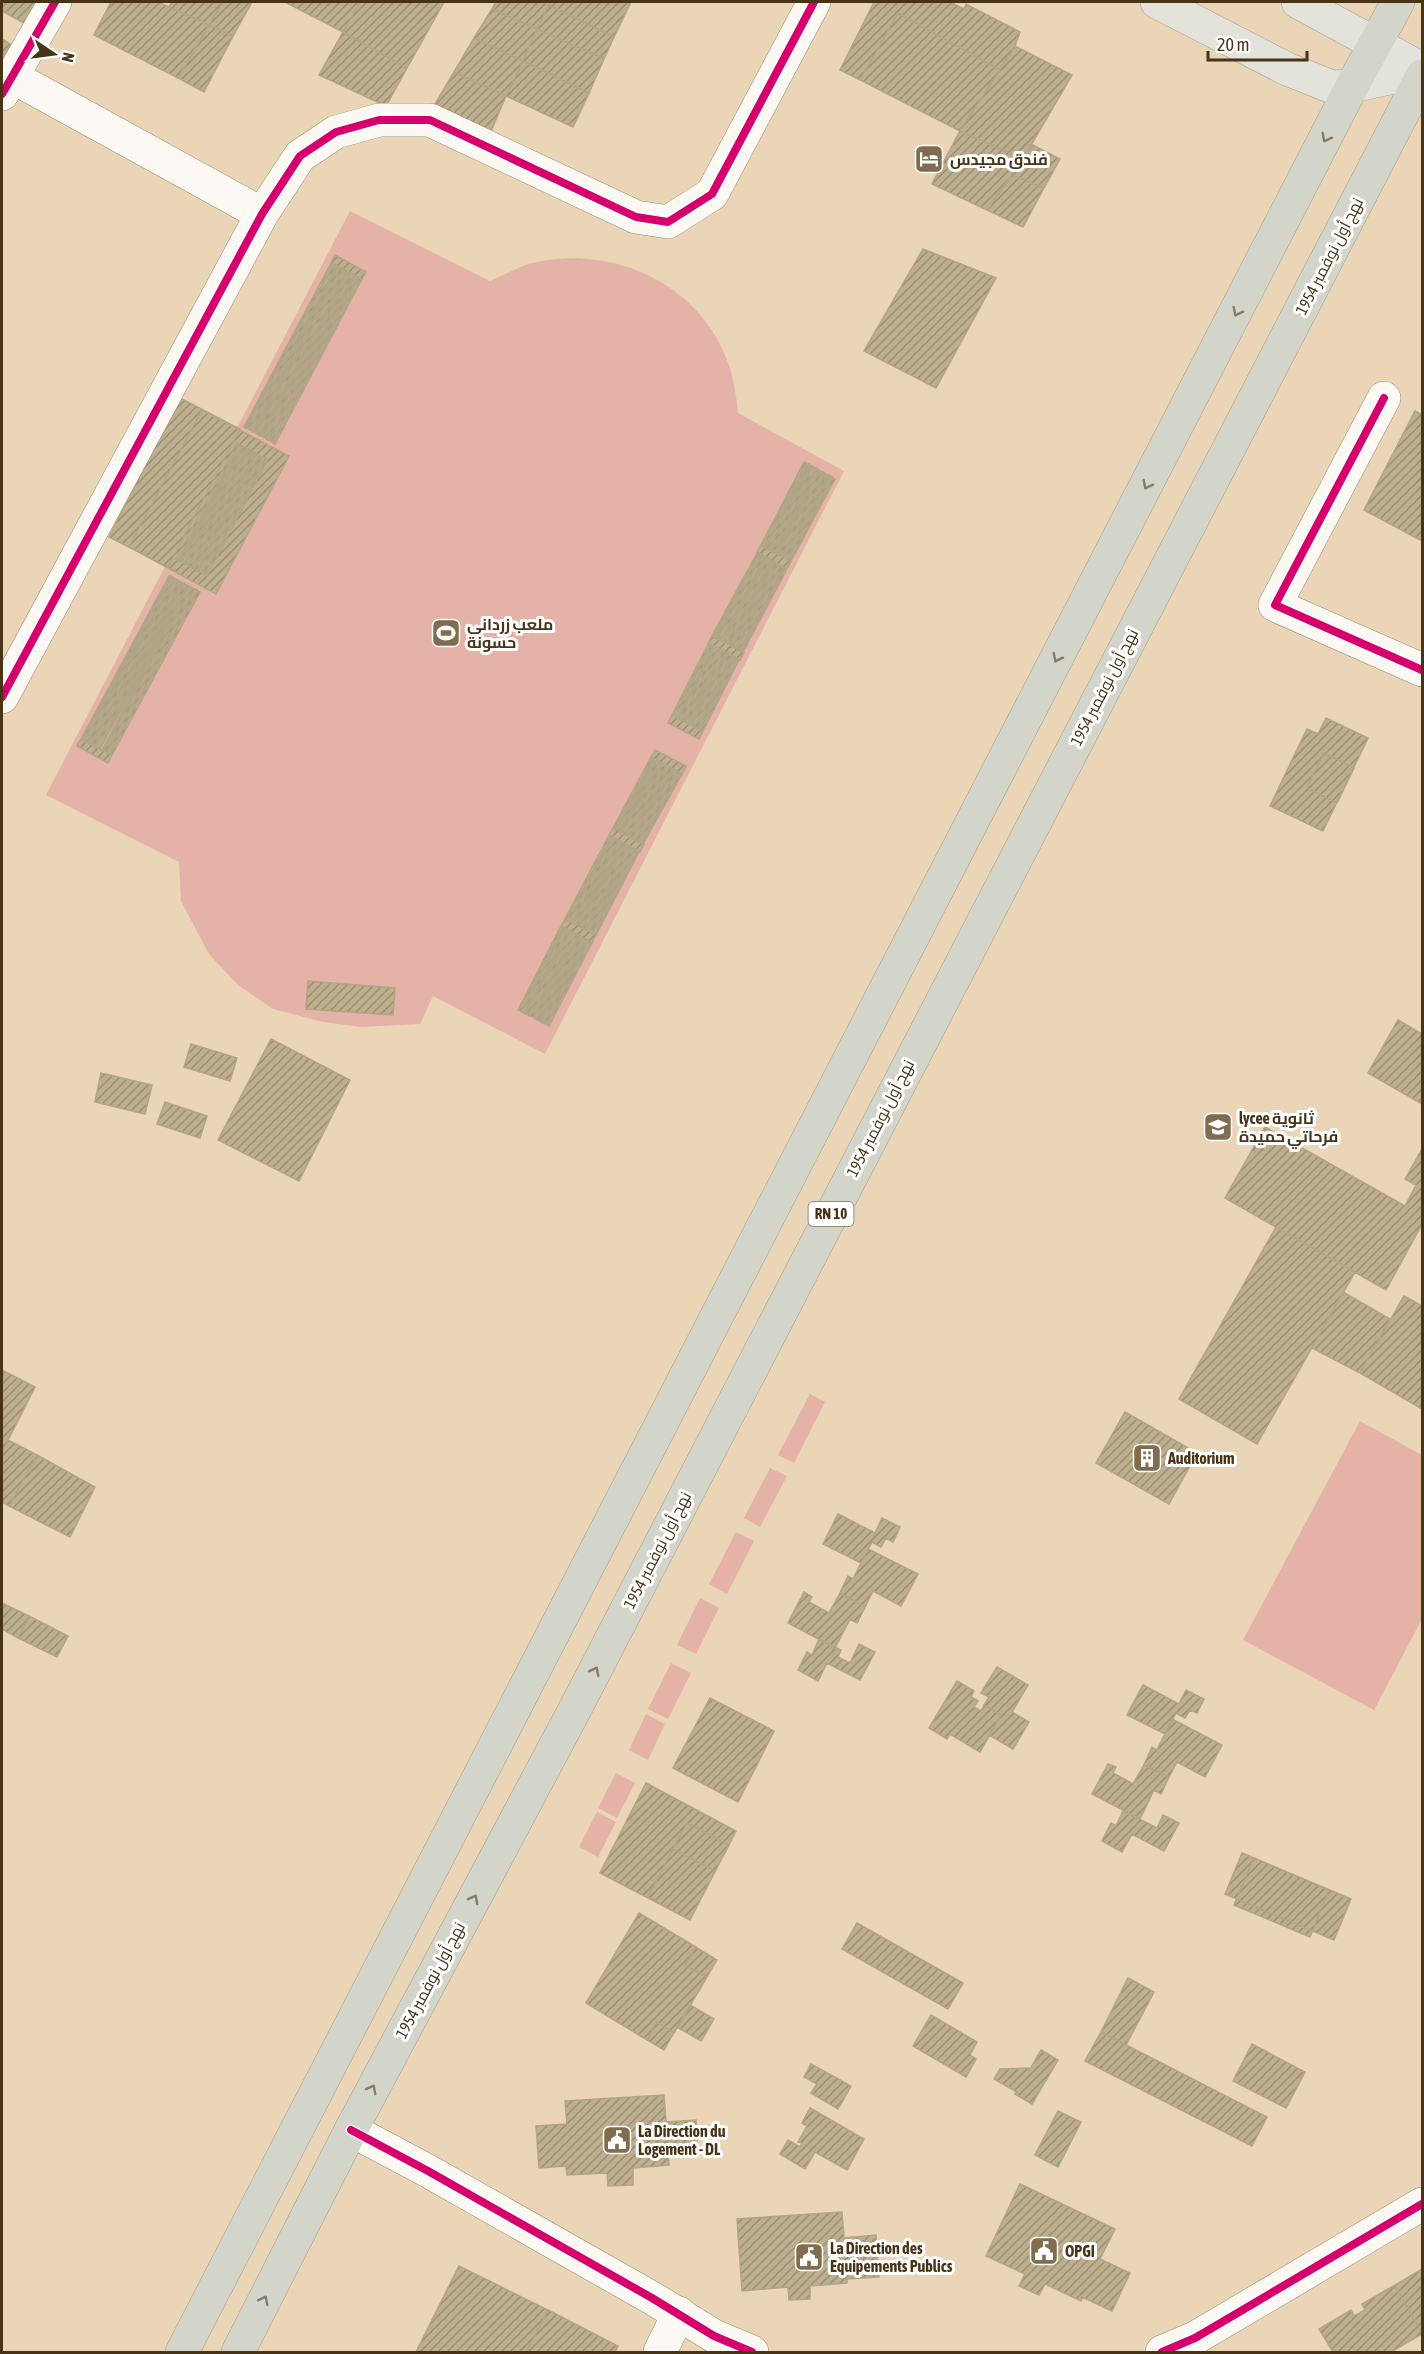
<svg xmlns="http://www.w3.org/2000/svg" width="1424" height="2354" font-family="'Asap Condensed',Cairo,sans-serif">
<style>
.grass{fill:#e5b2a7}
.building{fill:url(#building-hatch);stroke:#b1a487;stroke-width:1.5}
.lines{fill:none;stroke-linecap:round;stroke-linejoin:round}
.street-casing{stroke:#9b8a6c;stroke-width:34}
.secondary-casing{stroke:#9b8a6c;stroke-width:34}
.primary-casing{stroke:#a49e87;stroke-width:34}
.highway-casing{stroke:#a49e87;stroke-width:34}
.street{stroke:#fcf9f4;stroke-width:33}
.secondary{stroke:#fcf9f4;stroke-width:33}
.primary{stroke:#e4e3db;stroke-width:33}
.highway{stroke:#d4d5ca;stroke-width:33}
.cycleway-casing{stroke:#fff;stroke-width:11}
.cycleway{stroke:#d6006c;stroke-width:8}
.oneway{stroke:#867c68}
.labels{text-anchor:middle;stroke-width:6;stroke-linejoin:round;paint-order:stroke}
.shield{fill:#fff;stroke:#7e715d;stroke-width:1.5}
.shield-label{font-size:15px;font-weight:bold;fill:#473417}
.poi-label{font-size:16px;font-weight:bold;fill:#473417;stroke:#fff;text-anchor:start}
.street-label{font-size:16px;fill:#473417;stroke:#fff}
</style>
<defs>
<pattern id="building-hatch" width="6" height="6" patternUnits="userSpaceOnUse" patternTransform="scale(1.5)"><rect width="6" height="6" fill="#bdaf8e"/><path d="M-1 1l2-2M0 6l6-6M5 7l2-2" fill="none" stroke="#9b8f73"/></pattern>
</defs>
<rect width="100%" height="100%" fill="#ead5b7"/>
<!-- grass -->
<path class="grass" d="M350,211L490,281C505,275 521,265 537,262C612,246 695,282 725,355C733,374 736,393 738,413L844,471L545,1054L433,996L420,1024L361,1027L323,1022L273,1009L238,985L209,954L181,901L179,862L46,795Z
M810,1394L825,1402L794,1463L778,1455Z
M1360,1421L1422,1455V1619L1374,1710L1243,1640Z
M770,1468L787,1476L760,1527L744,1518Z
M736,1532L754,1541L727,1594L709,1584Z
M700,1598L719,1608L696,1654L677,1645Z
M671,1663L691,1673L668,1719L648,1709Z
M646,1714L665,1724L648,1760L629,1750Z
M616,1773L635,1783L617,1818L598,1808Z
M597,1812L616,1822L598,1857L579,1847Z"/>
<!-- building -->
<path class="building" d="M2,2H37L24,23L2,11Z
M111,2H158L209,25L178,78L94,35Z
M172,2H223L209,25L169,7Z
M223,2H252L233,36L209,25Z
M285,2H360L343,32Z
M360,2H444L407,68L343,32Z
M496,2H542L549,5L537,29L492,9Z
M550,2H631L614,37L549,5Z
M874,2H950L964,9L966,4L1020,32L1015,46L1000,70L898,13L860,80L840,70Z
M549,5L614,37L604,59L537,29Z
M492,9L537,29L523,61L474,38Z
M898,13L1000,70L960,131L860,80Z
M209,25L233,36L204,92L178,78Z
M537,29L604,59L589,93L523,61Z
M343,32L407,68L386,106L319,75Z
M474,38L523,61L506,96L454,72Z
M2,39L15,47L2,73Z
M1015,46L1072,75L1023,159L960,131Z
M523,61L589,93L573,127L506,96Z
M454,72L506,96L489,136L435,104Z
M960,131L1023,159L987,210L932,184Z
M1033,145L1060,159L1044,188L1012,175Z
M1012,175L1044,188L1023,227L987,210Z
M923,249L996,278L936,388L864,351Z
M335,255L366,272L362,279L331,263Z
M331,263L245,427H244Z
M331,263L333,264L246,428L245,427Z
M333,264H334L247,428H246Z
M334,264L336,266L249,429L247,428Z
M336,266H337L250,430L249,429Z
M337,266L338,267L252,431L250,430Z
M338,267L340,268L253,432L252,431Z
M340,268H341L255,432H253Z
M341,268L343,269L256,433L255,432Z
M343,269L344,270L257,434L256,433Z
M344,270L346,271L259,435L257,434Z
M346,271L347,272L260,436L259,435Z
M347,272H348L262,436H260Z
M348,272L350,273L263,437L262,436Z
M350,273L351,274L265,438L263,437Z
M351,274L353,275L266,439L265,438Z
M353,275L354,276L268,440L266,439Z
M354,276H356L269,440H268Z
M356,276L358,277L270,441L269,440Z
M358,277L359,278L272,442L270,441Z
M359,278L361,279L273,443L272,442Z
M361,279H362L275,444L273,443Z
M180,398L240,429L168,567L109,537Z
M202,410L289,456L216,594L129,547Z
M1415,411L1422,415V541L1364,510Z
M237,443L239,444L178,560L176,559Z
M239,444L240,445L179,561L178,560Z
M240,445L242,446L179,561Z
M243,446L182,562L181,561Z
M243,446L244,447L184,563L182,562Z
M244,447L246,448L185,564L184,563Z
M246,448L247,449L186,564H185Z
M247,449H249L188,565L186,564Z
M249,449L250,450L189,566L188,565Z
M250,450L252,451L191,567L189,566Z
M252,451L253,452L192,568L191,567Z
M253,452L255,453L194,568H192Z
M255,453H256L195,569L194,568Z
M256,453L257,454L197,570L195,569Z
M257,454L259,455L198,571L197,570Z
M259,455L260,456L199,571H198Z
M260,456L262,457L201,572L199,571Z
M262,457H263L202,573L201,572Z
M263,457L265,458L204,574L202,573Z
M265,458L266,459L205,575L204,574Z
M266,459H268L207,576L205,575Z
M804,462L806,463L762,546L761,545Z
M806,463L807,464L764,547L762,546Z
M807,464H809L765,547H764Z
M809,464L810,466L766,548L765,547Z
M810,466H812L768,549L766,548Z
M812,466L813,467L769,550L768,549Z
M813,467L815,468L771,551L769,550Z
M815,468H816L772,551H771Z
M816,468L817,469L774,552L772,551Z
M817,469L819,470L774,552Z
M819,470L820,471L777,553H775Z
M820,471L822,472L778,554L777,553Z
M822,472H823L779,555L778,554Z
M823,472L825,473L781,556L779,555Z
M825,473L826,474L782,557L781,556Z
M826,474L828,475L784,557H782Z
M828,475H829L785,558L784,557Z
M829,475L830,476L787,559L785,558Z
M830,476L832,477L788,560L787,559Z
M832,477L833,478L790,561L788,560Z
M833,478L835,479L791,561H790Z
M761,545L791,561L787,569L757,552Z
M757,553V554L714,637L712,636Z
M757,554H759L715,638L714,637Z
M759,554L761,555L717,638H715Z
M761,555L762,556L718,639L717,638Z
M762,556L764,557L720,640L718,639Z
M764,557L765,558L721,641L720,640Z
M765,558H767L721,641Z
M767,558L768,559L724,642L723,641Z
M768,559L770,560L726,643L724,642Z
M770,560L771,561L727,643H726Z
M771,561L772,562L729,644L727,643Z
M772,562H774L730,645L729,644Z
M774,562L775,563L732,646L730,645Z
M775,563L777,564L733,647L732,646Z
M777,564L778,565L735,648L733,647Z
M778,565L780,566L736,648H735Z
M780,566H781L737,649L736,648Z
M781,566L783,567L739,650L737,649Z
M783,567L784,568L740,651L739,650Z
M784,568H785L742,651H740Z
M785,568L787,569L743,652L742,651Z
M169,576H171L82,740L81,739Z
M171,576L172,577L84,740H82Z
M172,577L174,578L85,741L84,740Z
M174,578L175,579L87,742L85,741Z
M175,579H176L88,743L87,742Z
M176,579L178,580L90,744L88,743Z
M178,580L179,581L91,744H90Z
M179,581L181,582L92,745L91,744Z
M181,582L182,583L94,746L92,745Z
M182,583H184L95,747L94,746Z
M184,583L185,584L97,748L95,747Z
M185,584L187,585L97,748Z
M187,585L188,586L100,749L99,748Z
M188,586H189L100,749Z
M189,586L191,587L103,750H102Z
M191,587L192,588L104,751L103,750Z
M192,588L194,589L106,752L104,751Z
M194,589H195L107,753L106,752Z
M195,589L197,590L109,754L107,753Z
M197,590L198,591L110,754H109Z
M198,591L200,592L112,755L110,754Z
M712,636L744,652L740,660L708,643Z
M708,644L710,645L673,716L672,715Z
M710,645H711L675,717L673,716Z
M711,645L713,646L677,718L675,717Z
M713,646L714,647L678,718H677Z
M714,647H716L678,718Z
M716,647L718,648L681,720L679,719Z
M718,648V649L682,720H681Z
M718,649L720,650L684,721L682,720Z
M720,650L722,651L685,722L684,721Z
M722,651H723L687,723L685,722Z
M723,651L725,652L688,724L687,723Z
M725,652L726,653L690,724H688Z
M726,653H728L691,725L690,724Z
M728,653L729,654L692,726L691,725Z
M729,654L731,655L694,727L692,726Z
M731,655L695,727H694Z
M732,656H733L697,728L695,727Z
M733,656L735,657L698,729L697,728Z
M735,657L736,658L700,729H698Z
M736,658L738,659L701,730L700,729Z
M738,659L739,660L703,731L701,730Z
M672,715L703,731L699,739L668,723Z
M1326,718L1368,738L1323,831L1270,806L1307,729L1318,734Z
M81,739L112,755L108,763L77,746Z
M655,750L686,766L682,774L651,757Z
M1324,753L1354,768L1337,803L1307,788Z
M651,757L653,758L615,828H613Z
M653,758L654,759L616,829L615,828Z
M654,759H656L617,830L616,829Z
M656,759L657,760L619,831L617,830Z
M657,760L659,761L620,832L619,831Z
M659,761L660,762L622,832H620Z
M660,762L661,763L623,833L622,832Z
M661,763H663L625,834L623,833Z
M663,763L664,764L626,835L625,834Z
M664,764L666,765L628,836L626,835Z
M666,765L667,766L629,836H628Z
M667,766L669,767L630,837L629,836Z
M669,767H670L632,838L630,837Z
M670,767L672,768L633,839L632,838Z
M672,768L673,769L635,840L633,839Z
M673,769L674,770L636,840H635Z
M674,770L676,771L638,841L636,840Z
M676,771H677L639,842L638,841Z
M677,771L679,772L641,843L639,842Z
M679,772L680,773L642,843H641Z
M680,773L682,774L643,844L642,843Z
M613,828L644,844L640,852L609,835Z
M609,835L611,836L567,919H565Z
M611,836L612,837L569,920L567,919Z
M612,837L613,838L570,921L569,920Z
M613,838L615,839L572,922L570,921Z
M615,839H616L572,922Z
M616,839L618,840L574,923L573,922Z
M618,840L619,841L576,924L574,923Z
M619,841L621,842L577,925L576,924Z
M621,842L622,843L579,925H577Z
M622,843H624L580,926L579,925Z
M624,843L625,844L582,927L580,926Z
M625,844H626L583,928L582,927Z
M626,844L628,845L585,929L583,928Z
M628,845L629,846L586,929H585Z
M629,846L631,847L587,930L586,929Z
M631,847L632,848L589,931L587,930Z
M632,848L634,849L590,932L589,931Z
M634,849H635L592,933L590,932Z
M635,849L637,850L593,933H592Z
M637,850L638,851L595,934L593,933Z
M638,851L639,852L596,935L595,934Z
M565,919L596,935L592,943L561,926Z
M561,926L563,927L519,1010H518Z
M563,927L564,928L521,1011L519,1010Z
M564,928L565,929L522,1012L521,1011Z
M565,929L567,930L524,1013L522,1012Z
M567,930H568L525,1014L524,1013Z
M568,930L570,931L525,1014Z
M570,931L571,932L528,1015L526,1014Z
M571,932L573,933L530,1016L528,1015Z
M573,933L575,934L531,1016H530Z
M575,934H576L533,1017L531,1016Z
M576,934L578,935L534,1018L533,1017Z
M578,935H579L536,1019L534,1018Z
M579,935L580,936L537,1020L536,1019Z
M580,936L582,937L539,1020H537Z
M582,937L583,938L540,1021L539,1020Z
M583,938L585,939L541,1022L540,1021Z
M585,939L586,940L543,1023L541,1022Z
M586,940H588L544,1023H543Z
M588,940L589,941L546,1024L544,1023Z
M589,941L591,942L547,1025L546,1024Z
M591,942L592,943L549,1026L547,1025Z
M308,981L395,988L393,1015L306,1009Z
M1398,1020L1422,1034V1104L1368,1073Z
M271,1039L350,1080L299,1181L218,1140Z
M191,1044L237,1058L230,1081L184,1067Z
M101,1073L152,1085L145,1114L95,1102Z
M165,1102L207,1116L200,1138L157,1124Z
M1265,1127L1405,1206L1416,1185L1405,1179L1422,1149V1224L1386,1290L1225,1198Z
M1276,1227L1355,1272L1257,1444L1179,1399Z
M1343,1292L1390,1319L1360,1373L1312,1348Z
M1404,1296L1422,1306V1409L1360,1373Z
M2,1370L35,1387L2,1452Z
M1125,1412L1197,1453L1169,1504L1096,1463Z
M8,1440L37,1455L9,1506L2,1502V1452Z
M37,1455L95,1487L70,1537L9,1506Z
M838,1514L875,1533L882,1518L900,1527L893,1542L886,1538L881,1547L872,1542L861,1563L823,1544Z
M868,1549L918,1574L901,1606L873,1591L865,1607L840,1593L848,1576L853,1579Z
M804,1592L812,1597L809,1602L829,1613L840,1593L865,1607L857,1623L850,1619L835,1648L788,1623Z
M2,1603L29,1616L18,1638L2,1629Z
M29,1616L68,1636L57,1657L18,1638Z
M819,1639L841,1650L838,1657L850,1663L859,1644L875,1652L860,1680L827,1663L818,1681L798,1670L807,1652L812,1655Z
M997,1667L1028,1685L1012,1712L1029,1722L1013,1749L989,1735L1001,1715L984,1705L989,1697L981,1693Z
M957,1681L974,1691L971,1697L978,1701L974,1707L981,1711L984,1705L1001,1715L980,1752L950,1734L947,1739L929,1728Z
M1143,1685L1179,1704L1186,1690L1204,1699L1197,1713L1190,1710L1185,1718L1176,1713L1165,1734L1127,1715Z
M710,1698L774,1731L738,1802L673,1768Z
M1172,1719L1222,1745L1205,1777L1177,1762L1169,1777L1144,1765L1152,1747L1157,1750Z
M1108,1764L1116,1767L1113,1773L1133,1784L1144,1765L1169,1777L1161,1794L1154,1790L1140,1819L1092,1794Z
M646,1783L736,1831L690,1920L600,1873Z
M1123,1811L1157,1828L1163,1815L1179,1823L1164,1851L1132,1834L1122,1852L1102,1841L1111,1823L1116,1826Z
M687,1823L729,1845L715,1871L673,1849Z
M673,1849L715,1871L690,1920L648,1897Z
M1242,1853L1351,1899L1334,1940L1225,1894Z
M1254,1858L1329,1890L1310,1937L1234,1905Z
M639,1913L696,1947L685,1965L707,1977L674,2033L657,2022L647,2040L586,2003Z
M639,1913L717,1960L690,2005L714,2019L701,2041L677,2027L664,2050L586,2003Z
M857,1923L963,1983L948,2009L842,1949Z
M1128,1978L1154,1992L1126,2045L1101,2032Z
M931,2015L977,2042L970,2055L976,2059L966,2077L913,2046Z
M1101,2032L1267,2117L1252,2146L1085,2061Z
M1252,2044L1305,2072L1286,2108L1233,2081Z
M1041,2050L1058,2060L1032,2104L1015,2094L1017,2092L994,2079L1000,2069L1029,2068V2071Z
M811,2064L851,2086L838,2109L811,2093L817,2084L804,2077Z
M664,2095L666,2122L696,2120L698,2154L668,2156L669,2165L633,2168V2185L608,2186L607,2173L567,2175L566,2166L539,2168L536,2126L567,2124L565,2101Z
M810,2108L864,2139L847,2170L815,2152L805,2169L780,2154L788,2140L800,2147L802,2143L798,2142L807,2126L802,2123Z
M1058,2111L1081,2122L1058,2167L1035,2155Z
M1020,2184L1115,2229L1100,2259L1130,2273L1112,2311L1082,2297L1081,2301L1045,2284L1039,2295L1019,2286L1025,2274L986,2256Z
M842,2212L844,2238L876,2235L879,2277L847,2279V2283L810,2286V2299L789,2300L788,2287L742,2291L737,2219Z
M459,2266L548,2310L526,2352H416Z
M1422,2269V2333L1395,2285Z
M1395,2285L1422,2334L1391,2352H1333L1319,2329L1351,2310L1354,2316L1365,2310L1362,2304Z
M548,2310L618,2346L615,2352H526Z"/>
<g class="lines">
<!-- street casing -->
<g class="street-casing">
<path id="street" d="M11,76L262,214
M1384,398L1275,605L1422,670
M2,697L262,214L300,156L336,132L379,120H430L636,217L668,222L712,194L814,2
M660,2352L679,2313"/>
</g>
<!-- secondary casing -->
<g class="secondary-casing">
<path id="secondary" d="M2,94L55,2
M351,2130L428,2171L652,2298L714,2336L752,2352
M1162,2352L1195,2338L1422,2204"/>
</g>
<!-- primary casing -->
<g class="primary-casing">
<path id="primary" d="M1157,2L1287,69L1332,87L1352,86L1422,71
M1298,2L1422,69"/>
</g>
<!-- highway casing -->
<g class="highway-casing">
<path id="highway" d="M182,2352L1352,86L1398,2
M238,2352L351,2130L574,1711L1422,76"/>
</g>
<!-- street -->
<use href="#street" class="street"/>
<!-- secondary -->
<use href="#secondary" class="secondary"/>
<!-- primary -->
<use href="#primary" class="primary"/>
<!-- highway -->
<use href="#highway" class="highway"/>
<!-- cycleway casing -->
<g class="cycleway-casing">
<path id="cycleway" d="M2,94L55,2
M1384,398L1275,605L1422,670
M2,697L262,214L300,156L336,132L379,120H430L636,217L668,222L712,194L814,2
M351,2130L428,2171L652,2298L714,2336L752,2352
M1162,2352L1195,2338L1422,2204"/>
</g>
<!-- cycleway -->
<use href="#cycleway" class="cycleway"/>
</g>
<!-- one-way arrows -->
<defs><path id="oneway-chevron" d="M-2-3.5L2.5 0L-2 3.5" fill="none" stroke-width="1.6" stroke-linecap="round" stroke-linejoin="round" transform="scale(1.5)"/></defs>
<g class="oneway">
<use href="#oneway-chevron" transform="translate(1326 138) rotate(117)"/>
<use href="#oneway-chevron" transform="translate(1237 312) rotate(117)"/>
<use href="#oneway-chevron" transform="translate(1147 485) rotate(117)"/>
<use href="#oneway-chevron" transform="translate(1057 658) rotate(117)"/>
<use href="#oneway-chevron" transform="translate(595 1671) rotate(-63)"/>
<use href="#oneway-chevron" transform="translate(474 1899) rotate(-62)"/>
<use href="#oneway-chevron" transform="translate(372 2089) rotate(-62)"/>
<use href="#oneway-chevron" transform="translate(264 2300) rotate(-63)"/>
</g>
<!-- icons -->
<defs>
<g id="hotel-square" transform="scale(1.5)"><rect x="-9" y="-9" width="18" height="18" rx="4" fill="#806c4f" stroke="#fff"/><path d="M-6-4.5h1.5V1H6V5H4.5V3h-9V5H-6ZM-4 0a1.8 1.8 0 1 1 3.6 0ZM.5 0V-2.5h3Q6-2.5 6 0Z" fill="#fff"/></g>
<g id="stadium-square" transform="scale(1.5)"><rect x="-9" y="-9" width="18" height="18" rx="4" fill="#806c4f" stroke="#fff"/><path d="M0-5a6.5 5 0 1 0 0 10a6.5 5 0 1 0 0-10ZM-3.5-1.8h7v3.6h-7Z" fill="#fff"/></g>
<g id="school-square" transform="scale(1.5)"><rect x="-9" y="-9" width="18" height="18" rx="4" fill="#806c4f" stroke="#fff"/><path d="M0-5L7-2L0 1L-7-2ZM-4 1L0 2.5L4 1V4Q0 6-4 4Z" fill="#fff"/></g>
<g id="building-square" transform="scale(1.5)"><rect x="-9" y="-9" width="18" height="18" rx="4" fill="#806c4f" stroke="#fff"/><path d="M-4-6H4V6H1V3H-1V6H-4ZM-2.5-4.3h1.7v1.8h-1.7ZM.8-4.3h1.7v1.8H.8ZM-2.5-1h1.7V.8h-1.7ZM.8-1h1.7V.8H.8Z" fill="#fff"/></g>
<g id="civic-square" transform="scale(1.5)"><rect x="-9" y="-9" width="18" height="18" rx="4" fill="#806c4f" stroke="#fff"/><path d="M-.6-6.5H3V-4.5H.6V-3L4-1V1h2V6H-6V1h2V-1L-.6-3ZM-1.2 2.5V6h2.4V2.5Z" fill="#fff"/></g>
</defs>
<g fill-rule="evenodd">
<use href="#hotel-square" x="929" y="159"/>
<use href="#stadium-square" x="446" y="633"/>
<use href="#school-square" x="1218" y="1127"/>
<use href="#building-square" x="1147" y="1458"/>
<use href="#civic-square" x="617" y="2140"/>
<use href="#civic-square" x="1044" y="2251"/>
<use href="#civic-square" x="809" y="2257"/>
</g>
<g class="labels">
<!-- shield labels -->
<rect class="shield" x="808.5" y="1202" width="45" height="24" rx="4.5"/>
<g class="shield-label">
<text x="831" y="1219">RN 10</text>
</g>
<!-- poi labels -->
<g class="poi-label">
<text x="950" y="165">فندق مجيدس</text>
<text x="467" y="630">ملعب زرداني<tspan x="467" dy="18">حسونة</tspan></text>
<text x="1239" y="1124">lycee ثانوية<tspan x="1239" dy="18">فرحاتي حميدة</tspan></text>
<text x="1168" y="1464">Auditorium</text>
<text x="638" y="2137">La Direction du<tspan x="638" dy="18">Logement - DL</tspan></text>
<text x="830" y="2254">La Direction des<tspan x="830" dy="18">Equipements Publics</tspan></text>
<text x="1065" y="2257">OPGI</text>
</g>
<!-- street labels -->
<g class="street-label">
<text transform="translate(1329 256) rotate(-63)" y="6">نهج أول نوفمبر 1954</text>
<text transform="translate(1104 687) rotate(-63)" y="6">نهج أول نوفمبر 1954</text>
<text transform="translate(880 1118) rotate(-63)" y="6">نهج أول نوفمبر 1954</text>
<text transform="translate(657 1550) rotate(-63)" y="6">نهج أول نوفمبر 1954</text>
<text transform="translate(430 1980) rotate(-62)" y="6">نهج أول نوفمبر 1954</text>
</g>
</g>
<!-- border -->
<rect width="1424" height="2354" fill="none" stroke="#473417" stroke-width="6"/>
<!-- north arrow -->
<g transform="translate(54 54) rotate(103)" stroke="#ffffff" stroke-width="4.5" paint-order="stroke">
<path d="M0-4.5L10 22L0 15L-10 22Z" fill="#473417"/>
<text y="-9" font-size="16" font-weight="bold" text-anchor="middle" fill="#473417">N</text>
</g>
<!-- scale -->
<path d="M1208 51v9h99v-9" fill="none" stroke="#473417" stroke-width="3"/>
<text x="1217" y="51" font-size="18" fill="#473417" stroke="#ffffff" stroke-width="4.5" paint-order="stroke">20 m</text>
</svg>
